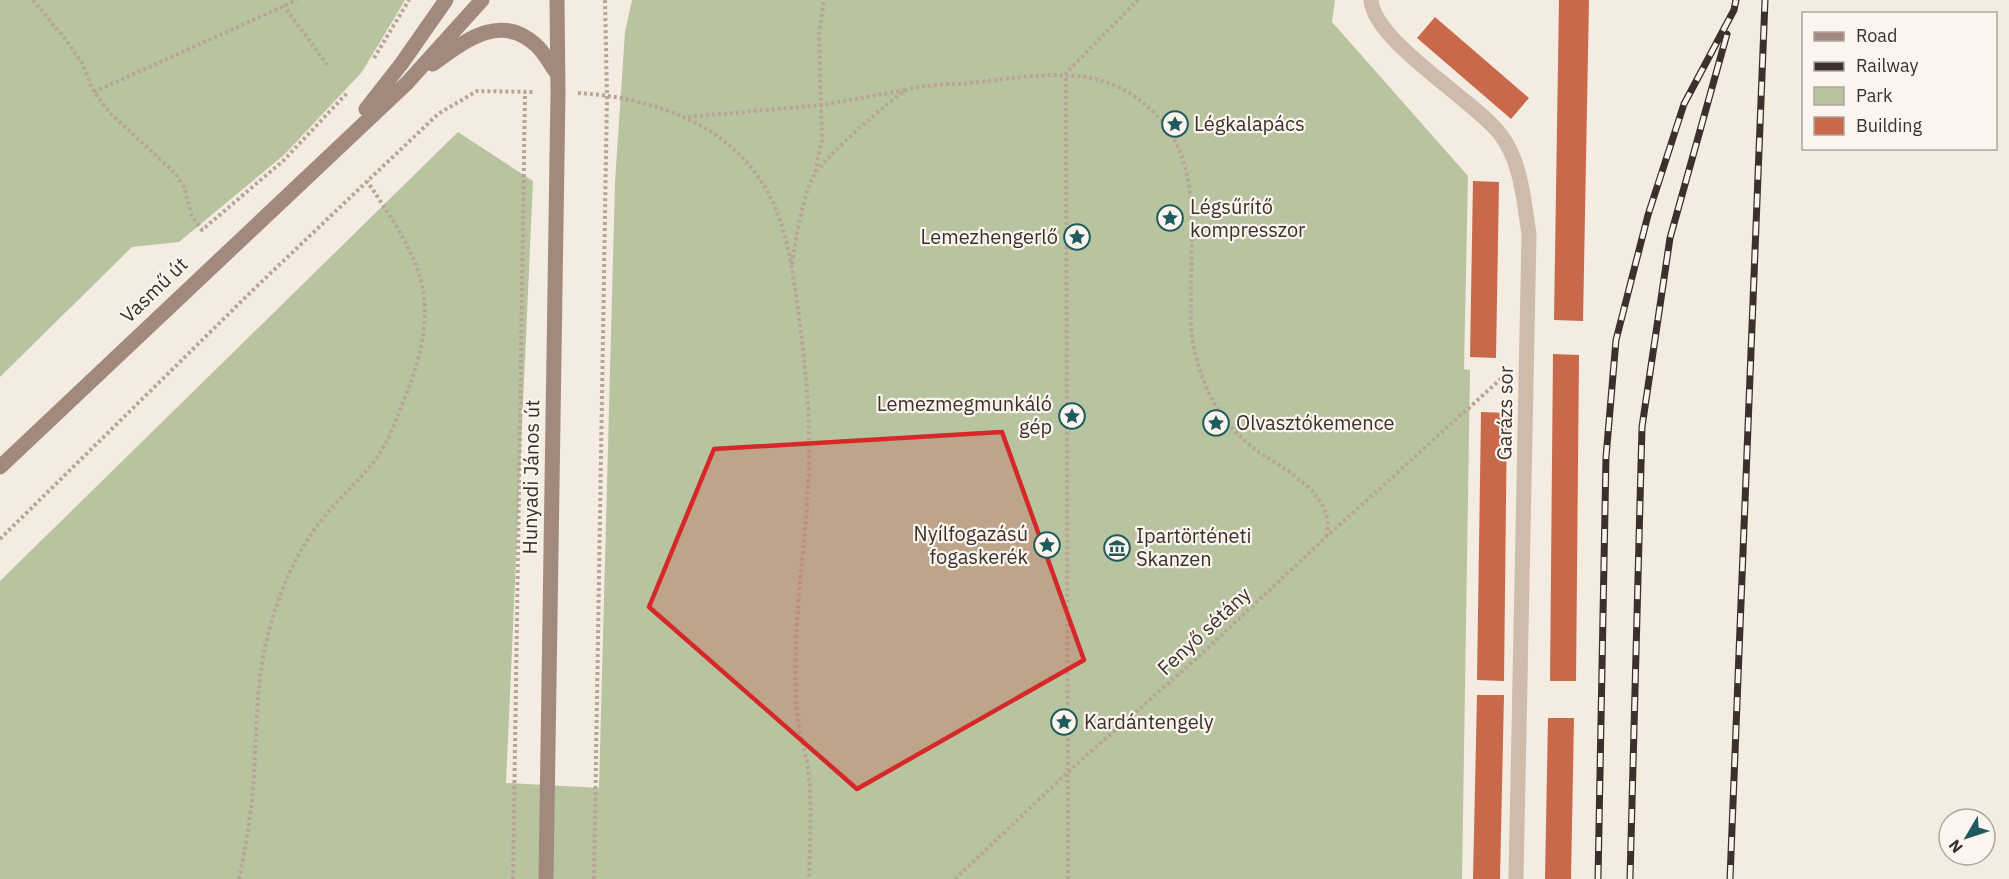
<svg xmlns="http://www.w3.org/2000/svg" width="2009" height="879" font-family="'IBM Plex Sans',sans-serif">
<style>
.green{fill:#b8c4a0}
.building{fill:#c8694b}
.lines{fill:none;stroke-linecap:round;stroke-linejoin:round}
.path{stroke:#b9a596;stroke-width:4;stroke-dasharray:3 3;stroke-linecap:butt}
.street{stroke:#cdbbac;stroke-width:15}
.secondary{stroke:#a18a7d;stroke-width:15}
.rail-casing{stroke:#3b302b;stroke-width:7}
.rail{stroke:#fbf5ee;stroke-width:4.5;stroke-dasharray:14;stroke-linecap:butt}
.marked{fill:#d62828;fill-opacity:0.2;stroke:#d62828;stroke-width:4.5;stroke-linejoin:round}
.labels{text-anchor:middle;stroke-width:4.5;stroke-linejoin:round;paint-order:stroke}
.poi-label{font-size:20px;fill:#3b302b;stroke:#fbf5ee;text-anchor:start}
.street-label{font-size:20px;fill:#3b302b;stroke:#fbf5ee}
</style>
<rect width="100%" height="100%" fill="#f4ebe1"/>
<!-- green -->
<path class="green" d="M0,0H405L362,72L284,155L179,242L132,247L0,377Z
M632,0H1335L1332,22L1468,176L1464,369L1470,370L1462,879H0V581L458,132L533,181L506,783L599,788L615,182L625,32Z"/>
<!-- building -->
<path class="building" d="M1559,0H1589L1583,321L1554,320Z
M1435,17L1529,98L1511,119L1417,38Z
M1473,181L1499,182L1496,358L1470,357Z
M1553,354L1579,355L1576,681H1550Z
M1481,412L1507,413L1504,681L1477,680Z
M1477,695H1504L1500,879H1473Z
M1548,718H1574L1571,879H1545Z"/>
<g class="lines">
<!-- path -->
<path class="path" d="M33,0L66,40L82,63L94,92L110,113L175,173L184,187L192,216L202,230L284,160L348,92
M283,5L329,67
M374,58L409,0
M94,92L297,0
M578,93C649,97 726,122 764,186C787,223 792,268 798,310C805,361 810,410 809,461C808,523 798,584 796,645C795,669 795,695 798,719C800,739 808,758 809,778C812,811 810,846 809,879
M688,117L821,105L906,90
M815,172L822,140L819,34L824,0
M792,264C796,239 802,197 814,175C821,161 892,97 907,90C920,84 953,85 969,83C1040,76 1105,58 1159,118C1203,166 1190,239 1191,299C1191,312 1190,326 1192,338C1196,360 1204,387 1216,406C1226,423 1240,438 1255,449C1282,469 1338,494 1326,537
M0,539L256,287L438,114L477,91L535,92
M239,879C246,845 252,811 254,776C257,725 256,676 270,627C282,584 300,544 329,511C345,492 364,476 378,456C391,437 397,416 406,395C444,298 422,263 367,181
M513,879L525,92
M594,879L607,95L605,0
M955,879L1069,771L1197,658L1326,537L1503,377
M1068,879L1066,73L1138,0"/>
<!-- street -->
<path class="street" d="M1371,0C1374,42 1474,100 1500,134C1521,160 1524,202 1529,234L1516,879"/>
<!-- secondary -->
<path class="secondary" d="M433,64C465,41 500,12 536,45C545,53 551,66 558,75
M366,109L402,63L446,0
M0,467L407,83L482,0
M546,879L558,93L557,0"/>
<!-- rail casing -->
<g class="rail-casing">
<path id="rail" d="M1598,879L1606,457L1616,340L1648,215L1684,104L1734,10L1736,0
M1630,879L1642,427L1670,238L1727,34
M1730,879L1765,0"/>
</g>
<!-- rail -->
<use href="#rail" class="rail"/>
</g>
<!-- marked area -->
<path class="marked" d="M1002,432L1084,660L857,789L649,607L714,449Z"/>
<!-- icons -->
<defs>
<g id="sight-ring" transform="scale(1.35)"><circle r="9.5" fill="#fbf5ee" stroke="#1f5a5e" stroke-width="1.5"/><path d="M0-6L1.8-2.2L6-1.7L2.9 1.2L3.7 5.4L0 3.3L-3.7 5.4L-2.9 1.2L-6-1.7L-1.8-2.2Z" fill="#1f5a5e"/></g>
<g id="museum-ring" transform="scale(1.35)"><circle r="9.5" fill="#fbf5ee" stroke="#1f5a5e" stroke-width="1.5"/><path d="M0-6L6-3V-2H-6V-3ZM-5-1h2V3h-2ZM-1-1h2V3h-2ZM3-1h2V3H3ZM-6 4H6V6H-6Z" fill="#1f5a5e"/></g>
</defs>
<g fill-rule="evenodd">
<use href="#sight-ring" x="1175" y="124"/>
<use href="#sight-ring" x="1170" y="218"/>
<use href="#sight-ring" x="1077" y="237"/>
<use href="#sight-ring" x="1072" y="416"/>
<use href="#sight-ring" x="1216" y="423"/>
<use href="#sight-ring" x="1047" y="545"/>
<use href="#museum-ring" x="1117" y="548"/>
<use href="#sight-ring" x="1064" y="722"/>
</g>
<g class="labels">
<!-- poi labels -->
<g class="poi-label">
<text x="1194" y="131">Légkalapács</text>
<text x="1190" y="214">Légsűrítő<tspan x="1190" dy="23">kompresszor</tspan></text>
<text x="1058" y="244" text-anchor="end">Lemezhengerlő</text>
<text x="1052" y="411" text-anchor="end">Lemezmegmunkáló<tspan x="1052" dy="23">gép</tspan></text>
<text x="1236" y="430">Olvasztókemence</text>
<text x="1028" y="541" text-anchor="end">Nyílfogazású<tspan x="1028" dy="23">fogaskerék</tspan></text>
<text x="1136" y="543">Ipartörténeti<tspan x="1136" dy="23">Skanzen</tspan></text>
<text x="1084" y="729">Kardántengely</text>
</g>
<!-- street labels -->
<g class="street-label">
<text transform="translate(154 290) rotate(-44)" y="7">Vasmű út</text>
<text transform="translate(1505 413) rotate(-89)" y="7">Garázs sor</text>
<text transform="translate(531 477) rotate(-89)" y="7">Hunyadi János út</text>
<text transform="translate(1204 631) rotate(-43)" y="7">Fenyő sétány</text>
</g>
</g>
<!-- legend -->
<rect x="1802" y="12" width="195" height="138" fill="#fbf5ee" stroke="#aea6a0" stroke-width="1.5"/>
<rect x="1814" y="32" width="30" height="9" fill="#a18a7d" stroke="#aea6a0" stroke-width="1.5"/>
<text x="1856" y="42" font-size="18" fill="#3b302b">Road</text>
<rect x="1814" y="62" width="30" height="9" fill="#3b302b" stroke="#aea6a0" stroke-width="1.5"/>
<text x="1856" y="72" font-size="18" fill="#3b302b">Railway</text>
<rect x="1814" y="87" width="30" height="18" fill="#b8c4a0" stroke="#aea6a0" stroke-width="1.5"/>
<text x="1856" y="102" font-size="18" fill="#3b302b">Park</text>
<rect x="1814" y="117" width="30" height="18" fill="#c8694b" stroke="#aea6a0" stroke-width="1.5"/>
<text x="1856" y="132" font-size="18" fill="#3b302b">Building</text>
<!-- north arrow -->
<g transform="translate(1967 837) rotate(231)"><circle r="28" fill="#fbf5ee" stroke="#aea6a0" stroke-width="1.5"/>
<path d="M0-4.5L10 22L0 15L-10 22Z" fill="#1f5a5e"/>
<text y="-9" font-size="16" font-weight="bold" text-anchor="middle" fill="#3b302b">N</text>
</g>
</svg>
